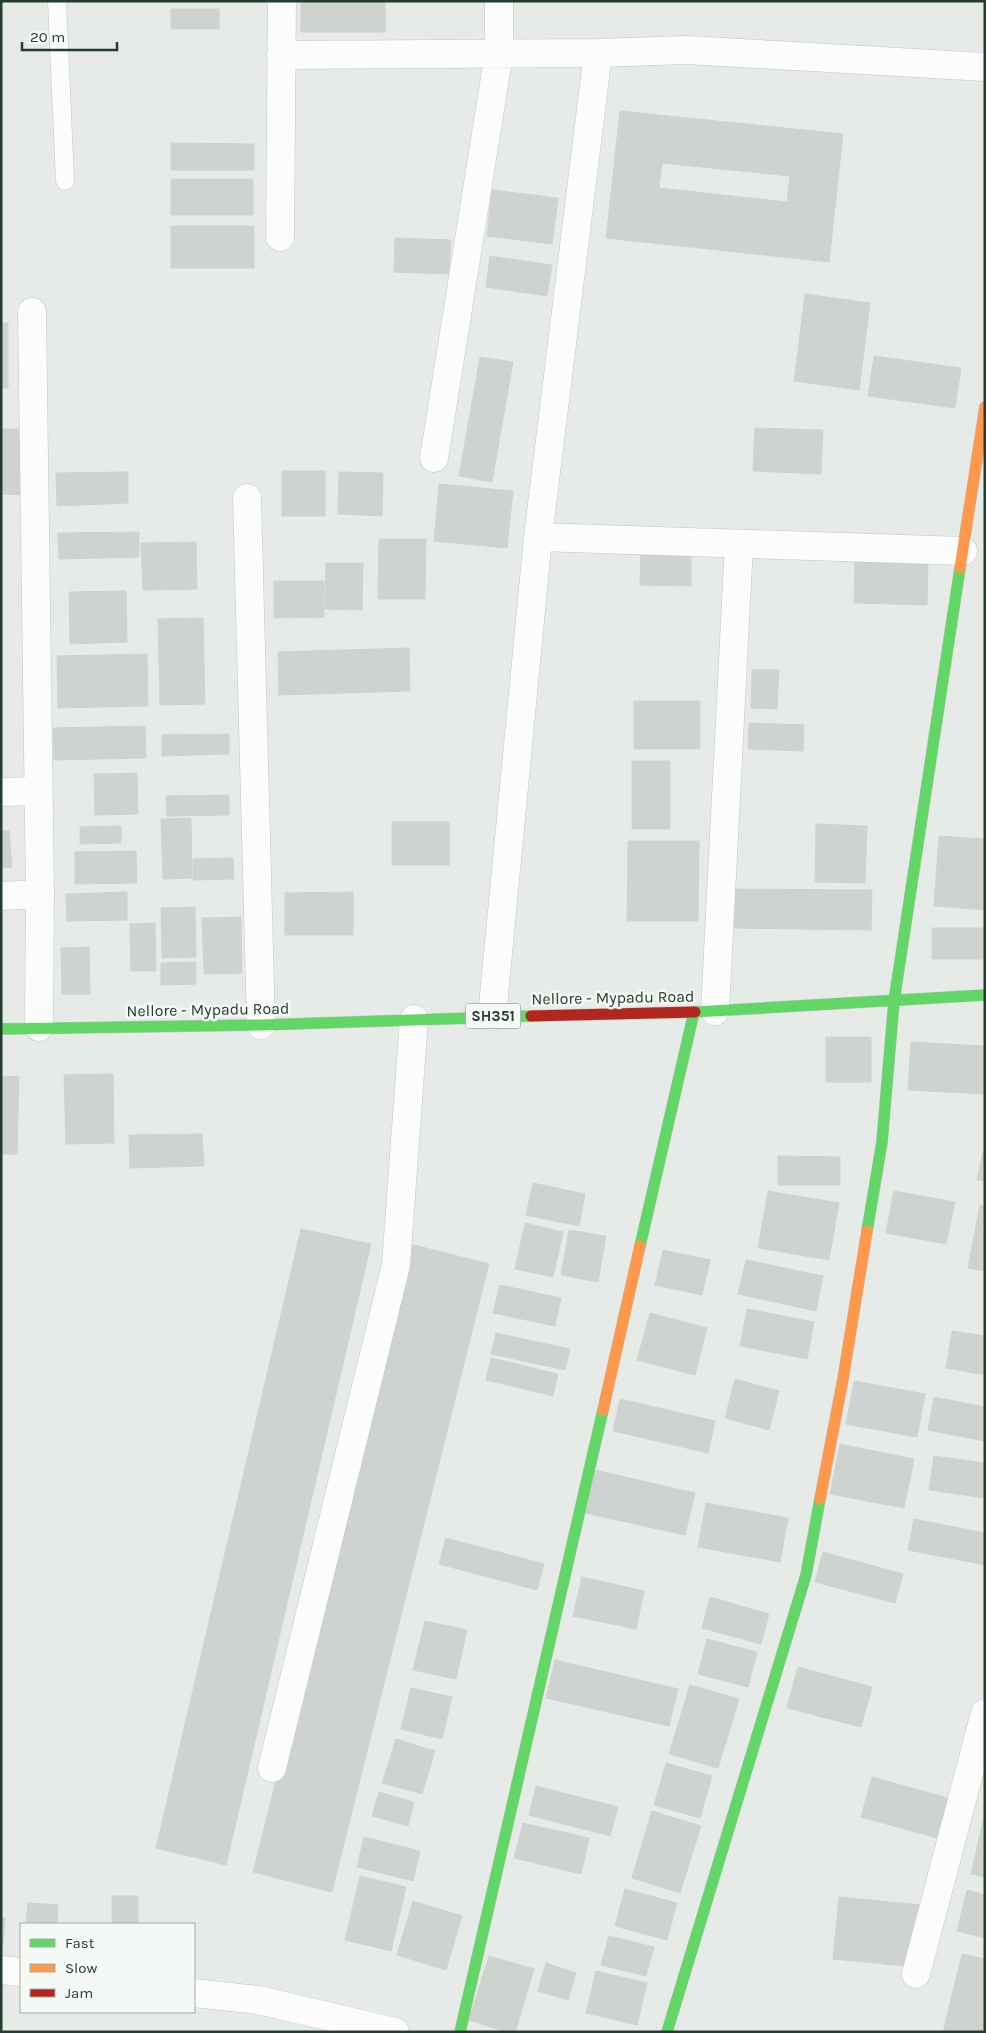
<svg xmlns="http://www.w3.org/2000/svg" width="986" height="2033" font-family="Karla,sans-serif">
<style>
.building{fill:#cfd3d0;stroke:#ced4d0;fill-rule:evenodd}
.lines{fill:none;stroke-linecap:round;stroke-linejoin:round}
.lane-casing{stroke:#c3c8c4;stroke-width:19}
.street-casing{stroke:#c3c8c4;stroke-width:29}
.fast-casing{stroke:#c2c8c4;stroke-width:12}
.slow-casing{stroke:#c2c8c4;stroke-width:12}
.jam-casing{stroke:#c2c8c4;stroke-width:12}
.lane{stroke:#fbfcfb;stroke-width:18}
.street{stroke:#fbfcfb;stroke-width:28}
.fast{stroke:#63d668;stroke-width:11}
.slow{stroke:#ff974d;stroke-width:11}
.jam{stroke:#b3261e;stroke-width:11}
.labels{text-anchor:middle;stroke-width:5;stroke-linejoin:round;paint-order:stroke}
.shield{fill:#f4f9f5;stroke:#62756a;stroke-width:1}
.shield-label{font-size:15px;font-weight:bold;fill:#243d2f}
.street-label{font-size:16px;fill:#243d2f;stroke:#f4f9f5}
</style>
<rect width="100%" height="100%" fill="#e6ebe7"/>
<!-- building -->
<path class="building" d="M301,1H385V32H301Z
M171,9H219V29H171Z
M620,111L843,134L829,262L606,238ZM662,163L790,176L787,202L659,188Z
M171,143L254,144V170H171Z
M171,179H253V215H171Z
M492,190L558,198L552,244L487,236Z
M171,226H254V268H171Z
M395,238L451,240L449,274L394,272Z
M490,256L552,265L547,296L486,287Z
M805,294L870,303L859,390L794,381Z
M1,323H8V388H1Z
M874,356L961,368L955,408L868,396Z
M480,357L513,362L492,482L459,476Z
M755,428L823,430L821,474L753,471Z
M1,429H32L31,495L1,494Z
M282,471H325V516H282Z
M128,472V503L57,506L56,473Z
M339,472L383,473L382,516L338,514Z
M439,484L513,491L507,548L434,541Z
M139,532V557L59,559L58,533Z
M379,539H426L425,599H378Z
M196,542L197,589L143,590L141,543Z
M641,550L691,551V586L640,585Z
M855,559L928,563L927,605L854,603Z
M326,563H363L362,610L325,609Z
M274,581H324V617L274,618Z
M126,591L127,642L70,644L69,592Z
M203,618L205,704L160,705L158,619Z
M409,648L410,691L279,695L278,652Z
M147,654L148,706L58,708L57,656Z
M752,670H779L777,709L751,708Z
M634,701H700V749H634Z
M749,723L804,725L803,751L748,749Z
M145,726L146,758L54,760L53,728Z
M229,734V754L162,756V735Z
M632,761H670V829H632Z
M137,773L138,814L95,815L94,774Z
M229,795V815L167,816L166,796Z
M191,818L192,878L163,879L161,819Z
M392,822H449V865H392Z
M816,824L867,826L865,883L815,882Z
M121,826V843L80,844V827Z
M1,831H9L12,867L1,868Z
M939,836L985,839V910L934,906Z
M628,841H699L698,921H627Z
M136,851L137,883L75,884V852Z
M233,858L234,879L193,880V859Z
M732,889L872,890L871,930L731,928Z
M127,892V920L67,921L66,894Z
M353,892V935H285V893Z
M195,907L196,957L162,958L161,908Z
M241,917L242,973L204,974L202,918Z
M155,923L156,971H131L130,924Z
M932,928H985V959H932Z
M89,947L90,994H62L61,948Z
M196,962V984L161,985V963Z
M826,1037H871V1082H826Z
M911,1042L985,1046V1094L908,1090Z
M113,1074L114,1143L66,1144L64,1075Z
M1,1076L19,1077L17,1154H1Z
M202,1134L204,1166L130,1168L129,1135Z
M983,1152L985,1153V1181L977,1180Z
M778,1156L840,1157V1185H778Z
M533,1183L585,1194L579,1226L526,1215Z
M768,1191L839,1203L829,1260L758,1248Z
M894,1191L955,1202L946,1244L886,1233Z
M980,1205L985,1206V1271L968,1268Z
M525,1223L563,1232L553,1277L515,1269Z
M301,1229L371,1244L226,1865L156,1848Z
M569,1230L606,1236L598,1282L561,1275Z
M410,1244L489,1264L332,1892L253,1872Z
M663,1250L710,1260L702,1295L655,1285Z
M746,1260L823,1276L816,1311L738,1294Z
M500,1285L561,1298L555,1326L493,1313Z
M747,1309L814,1322L807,1359L740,1346Z
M650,1313L707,1328L695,1375L637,1360Z
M952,1331L985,1336V1375L946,1368Z
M496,1333L570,1349L565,1370L491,1354Z
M491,1358L558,1374L553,1396L486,1380Z
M735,1379L779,1391L769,1430L725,1418Z
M854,1381L925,1394L917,1437L846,1424Z
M934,1397L985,1407V1441L928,1430Z
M620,1399L715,1421L708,1453L613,1431Z
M840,1444L914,1459L904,1508L830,1494Z
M934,1456L985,1463V1498L929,1490Z
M595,1470L695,1493L685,1535L585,1513Z
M706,1503L788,1518L780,1562L698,1547Z
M914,1519L985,1533V1565L908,1550Z
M446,1538L544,1564L537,1590L439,1564Z
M823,1552L903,1574L895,1603L815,1582Z
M582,1577L644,1591L636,1629L573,1616Z
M710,1597L769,1614L761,1644L702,1628Z
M425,1621L467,1630L456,1679L413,1670Z
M707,1639L757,1652L748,1687L698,1674Z
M555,1660L678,1689L669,1726L546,1698Z
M798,1667L872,1687L861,1727L787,1708Z
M690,1685L739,1699L718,1768L669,1754Z
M411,1688L452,1697L442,1739L401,1729Z
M396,1739L435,1751L422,1794L382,1783Z
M666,1763L712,1776L700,1818L654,1805Z
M872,1777L948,1798L937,1838L861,1817Z
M536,1786L618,1807L610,1836L529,1815Z
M379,1792L414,1802L408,1826L372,1816Z
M652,1811L701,1826L680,1893L632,1878Z
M985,1812V1877L971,1874Z
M523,1823L589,1838L581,1874L514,1858Z
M364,1837L420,1851L413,1881L357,1867Z
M360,1876L406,1887L391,1951L345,1940Z
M625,1889L677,1903L667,1940L615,1926Z
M967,1890L985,1895V1938L957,1931Z
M112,1896H138V1924H112Z
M839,1897L921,1905L915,1967L833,1959Z
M413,1901L462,1916L446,1970L397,1955Z
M28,1903L58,1905L57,1924L26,1922Z
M1,1918H5L3,1944L1,1943Z
M609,1936L654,1947L646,1976L601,1965Z
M962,1954L985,1959V2032H943Z
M489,1956L534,1969L515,2032H507L469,2020Z
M546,1963L576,1973L568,2000L538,1991Z
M596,1971L647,1983L637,2025L586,2013Z"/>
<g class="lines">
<!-- lane casing -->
<g class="lane-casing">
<path id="lane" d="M57,1L65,181"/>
</g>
<!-- street casing -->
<g class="street-casing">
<path id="street" d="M281,55L598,53L687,50L985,67
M280,237L282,1
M32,312L40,894L39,1027
M434,458L499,53V1
M247,498L261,1025
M538,537L963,551
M1,792L38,791
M1,896L40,894
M715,1011L739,544
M492,1016L538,537L598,53
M272,1768L396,1265L414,1019
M1,1970L21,1972
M916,1974L985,1713
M194,1993L258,2000L395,2032"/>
</g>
<!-- fast casing -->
<g class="fast-casing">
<path id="fast" d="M695,1012L985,995
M1,1029L261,1025L531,1016
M867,1231L882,1142L894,1001L960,568
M640,1246L694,1012
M460,2032L603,1410
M667,2032L806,1575L820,1499"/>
</g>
<!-- slow casing -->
<g class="slow-casing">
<path id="slow" d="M960,568L985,407
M603,1410L640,1246
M820,1499L843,1379L867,1231"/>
</g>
<!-- jam casing -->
<g class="jam-casing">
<path id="jam" d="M531,1016L695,1012"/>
</g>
<!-- lane -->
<use href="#lane" class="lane"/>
<!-- street -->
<use href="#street" class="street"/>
<!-- fast -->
<use href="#fast" class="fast"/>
<!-- slow -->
<use href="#slow" class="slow"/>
<!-- jam -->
<use href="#jam" class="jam"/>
</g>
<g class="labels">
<!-- shield labels -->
<rect class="shield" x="465.5" y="1003.5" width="55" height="25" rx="4"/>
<g class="shield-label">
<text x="493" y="1021">SH351</text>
</g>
<!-- street labels -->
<g class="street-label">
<text transform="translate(613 997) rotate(-1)" y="6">Nellore - Mypadu Road</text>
<text transform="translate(208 1009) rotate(-1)" y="6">Nellore - Mypadu Road</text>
</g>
</g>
<!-- border -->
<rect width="986" height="2033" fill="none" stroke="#243d2f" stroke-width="5"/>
<!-- legend -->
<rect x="20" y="1923" width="175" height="90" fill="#f4f9f5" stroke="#a1aea6"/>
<rect x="30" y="1939" width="25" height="8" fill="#63d668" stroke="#a1aea6"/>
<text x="65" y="1948" font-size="15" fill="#243d2f">Fast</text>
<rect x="30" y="1964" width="25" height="8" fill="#ff974d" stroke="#a1aea6"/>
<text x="65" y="1973" font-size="15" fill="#243d2f">Slow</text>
<rect x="30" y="1989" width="25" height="8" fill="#b3261e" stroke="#a1aea6"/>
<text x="65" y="1998" font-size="15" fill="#243d2f">Jam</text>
<!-- scale -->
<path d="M22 42v8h95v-8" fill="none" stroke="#243d2f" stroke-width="2.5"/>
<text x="30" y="42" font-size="15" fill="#243d2f" stroke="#f4f9f5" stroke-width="4" paint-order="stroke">20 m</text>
</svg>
